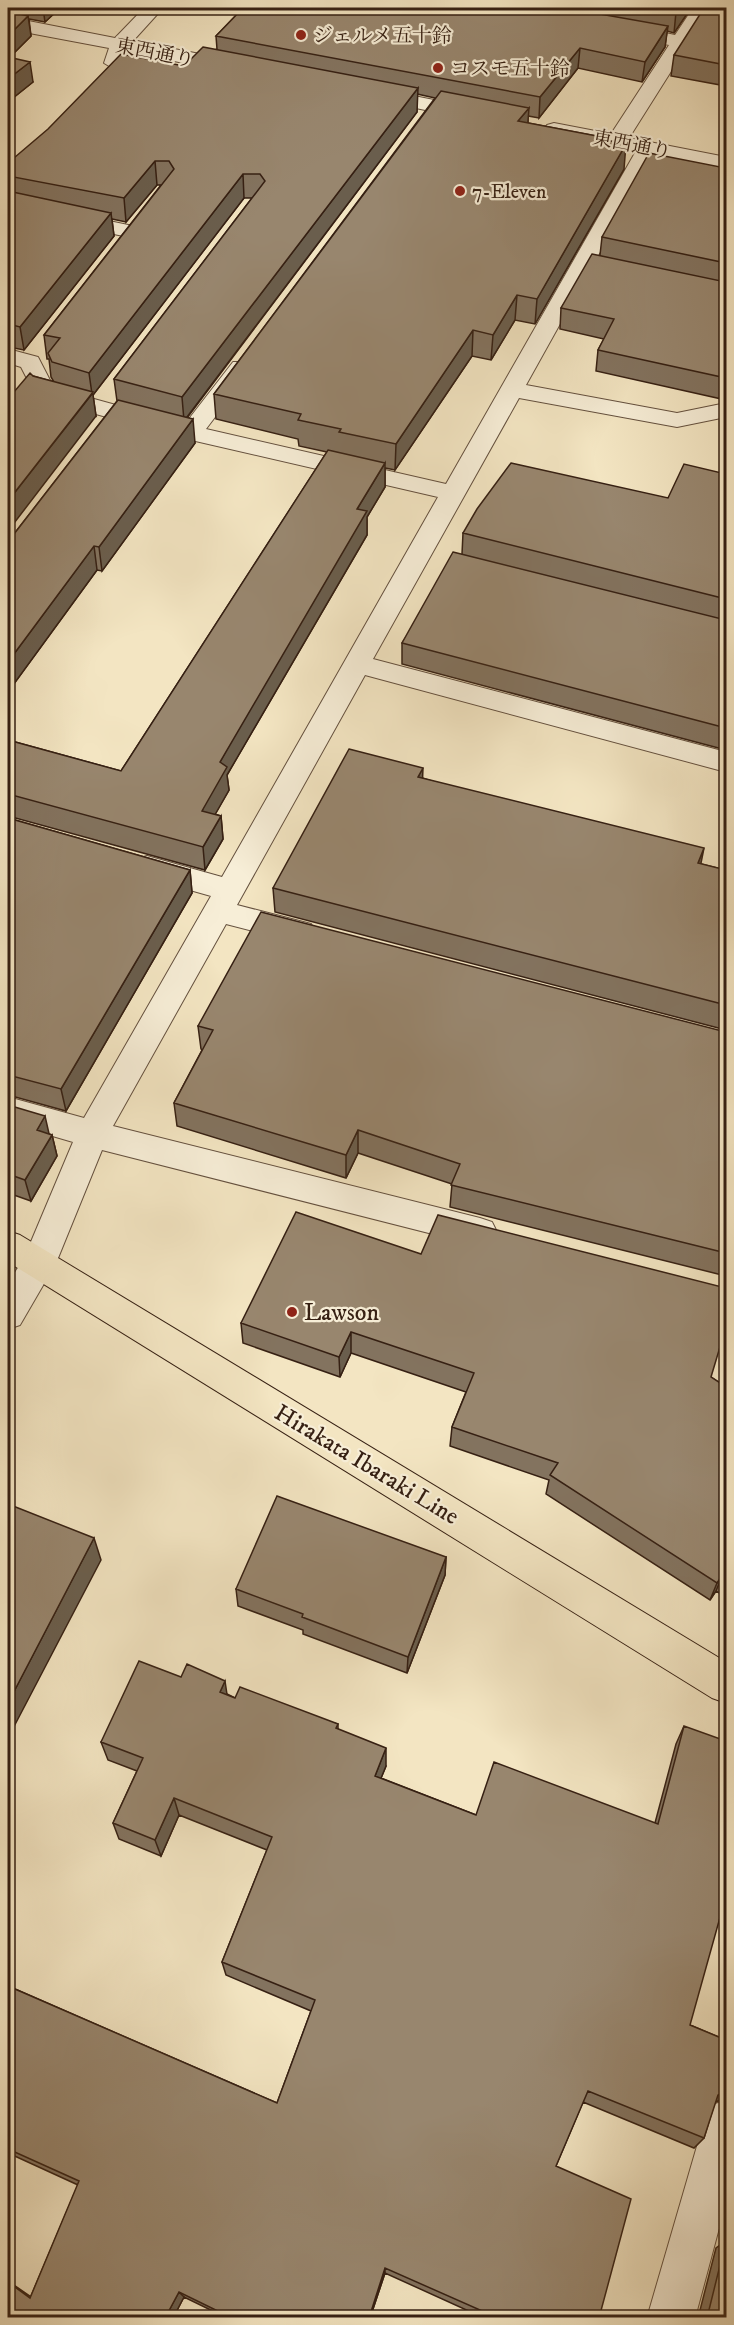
<svg xmlns="http://www.w3.org/2000/svg" width="734" height="2325" font-family="'IM FELL DW Pica','Noto Serif JP',serif">
<style>
.lines{fill:none;stroke-linecap:round;stroke-linejoin:round}
.minor-casing{stroke:#65513f;stroke-width:2}
.major-casing{stroke:#362013;stroke-width:2}
.minor{fill:#f7eed7;fill-rule:evenodd}
.major{fill:#f3e5c2;fill-rule:evenodd}
.wall{fill:#83735f;stroke:#362013;stroke-width:1.5}
.shaded-wall{fill:#6a5e4d;stroke:#362013;stroke-width:1.5}
.building{fill:#98866e;stroke:#362013;stroke-width:1.5}
.poi-dot{fill:#8f2418;stroke:#f7eed7;stroke-width:2}
.labels{text-anchor:middle;stroke-width:4.5;stroke-linejoin:round;paint-order:stroke}
.far-poi-label{font-size:20px;fill:#362013;stroke:#f7eed7;text-anchor:start}
.far-street-label{font-size:20px;fill:#362013;stroke:#f7eed7}
.poi-label{font-size:24px;fill:#362013;stroke:#f7eed7;text-anchor:start}
.street-label{font-size:24px;fill:#362013;stroke:#f7eed7}
</style>
<rect width="100%" height="100%" fill="#f3e5c2"/>
<filter id="stains"><feTurbulence type="fractalNoise" baseFrequency=".00333" numOctaves="4"/><feColorMatrix values="0 0 0 0 .2 0 0 0 0 .09 0 0 0 0 .02 0 0 0 .5 -.17"/></filter>
<radialGradient id="worn" r=".72"><stop offset=".6" stop-color="#630" stop-opacity="0"/><stop offset="1" stop-color="#630" stop-opacity=".3"/></radialGradient>
<g class="lines">
<!-- minor casing -->
<g class="minor-casing">
<path id="minor" d="M144,8H163L133,41L236,61L246,67L236,73L127,52L121,67L114,69L104,63L109,48L8,29V17L115,38Z
M693,8H711L629,138L726,157V169L654,155L526,385L677,413L726,403V417L677,427L519,398L373,659L726,752V772L365,675L237,905L311,924L315,932L311,940L300,943L226,924L113,1126L480,1218L492,1222L497,1232L492,1242L480,1246L102,1150L56,1263L20,1325L8,1329V1284L25,1256L73,1142L8,1123V1097L84,1118L211,896L137,875L132,867L137,859L147,856L222,877L438,497L191,440L37,398L21,367L8,363V349L38,357L54,388L185,424L233,362H249L253,367L206,429L446,484L636,151L554,135L547,133L544,129L547,125L554,123L611,134L669,45L615,34L613,30L622,24L675,35Z
M374,88L474,108L481,110L484,114L481,118L474,120L367,98L364,94L367,90Z
M8,200L133,226L141,227L144,232L141,237L133,238L8,212Z
M726,2100V2202L695,2318H647L704,2122L710,2106Z"/>
</g>
<!-- major casing -->
<g class="major-casing">
<path id="major" d="M8,1231L20,1235L726,1662V1703L712,1698L8,1262Z"/>
</g>
<!-- minor -->
<use href="#minor" class="minor"/>
<!-- major -->
<use href="#major" class="major"/>
</g>
<!-- wall -->
<path class="wall" d="M8,8H60L45,22L29,19L31,36L9,58L33,82L8,102Z
M243,8H691L674,33L667,31L665,47L642,82L578,68L539,118L528,116V123L597,136V138L624,169L535,324L515,320L491,360L472,356L395,470L385,468V487L367,517V535L227,775L229,790L215,814L221,816L223,839L205,870L8,816V740L121,771L327,452L299,446L298,439L216,419L214,394L435,98L417,94V112L187,418L195,443L102,571L97,570L8,692V536L14,534L117,401L114,379L252,198H244L93,395L96,416L33,376L54,382L51,377L49,359H47L44,335L161,185H157L126,222L112,219L114,236L24,350L9,347L8,348V163L184,66L217,49L216,36Z
M726,8V86L671,76L674,55Z
M726,165V400L596,371L598,350L604,339L560,329L561,308L600,255L602,237L725,168Z
M726,474V750L402,664V643L462,554L463,533L668,498Z
M422,778L701,864L726,870V1030L275,912L273,888Z
M8,818L190,870L192,893L66,1111L8,1095Z
M198,1026L726,1032V1276L450,1207L452,1184L358,1153L346,1178L177,1126L174,1103L202,1050L201,1049Z
M8,1105L49,1134L52,1135L57,1156L31,1201L8,1193Z
M421,1254L711,1377L726,1387V1597L716,1591L710,1600L546,1494L549,1480L450,1446L452,1427L466,1392L351,1353L340,1377L243,1343L241,1323Z
M446,1557L445,1575L407,1673L303,1634V1630L238,1606L236,1589Z
M227,1694L235,1698L338,1724V1729L386,1766L381,1778L476,1815L655,1823L676,1744L684,1726L690,2025L726,2040V2099L725,2098L715,2102L704,2138L694,2148L583,2102L556,2166L599,2318H484L385,2273L370,2318H227L184,2297L173,2318H8L31,2296L78,2185L8,2153V1986L277,2103L311,2011L226,1975L222,1962L267,1850L179,1815L161,1856L119,1839L113,1823L137,1771L108,1760L101,1742Z
M726,2241V2318H698L716,2248Z"/>
<!-- shaded-wall -->
<path class="shaded-wall" d="M43,8H60L45,22Z
M680,8H691L674,33L676,12Z
M28,16L31,36L8,59V36Z
M668,26L665,47L642,82L645,62Z
M580,48L578,68L539,118L540,97Z
M30,62L33,82L8,102V79Z
M418,88L417,112L184,421L182,397Z
M529,108L527,133L518,121Z
M626,144L624,169L535,324L537,299Z
M155,161L157,185L126,222L124,198Z
M243,174L244,198L93,395L96,416L8,531V501L92,394L89,373Z
M111,213L114,236L24,350L20,327Z
M517,295L515,320L491,360L493,335Z
M473,330L472,356L395,470L396,444Z
M193,419L195,443L102,571L99,547Z
M385,463V487L367,517V535L227,775L229,790L204,834L202,811L220,762L357,509Z
M94,546L97,570L8,692V662Z
M423,768L422,792L418,777Z
M221,816L223,839L205,870L203,847Z
M704,848L699,873L698,863Z
M190,870L192,893L66,1111L61,1089Z
M45,1116L50,1138L37,1130Z
M358,1130V1153L346,1178V1155Z
M52,1135L57,1156L31,1201L25,1180Z
M351,1332V1353L340,1377L339,1357Z
M94,1538L101,1560L8,1738V1703Z
M446,1557L445,1575L407,1673L408,1657Z
M723,1574L716,1591L710,1600L717,1583Z
M225,1681L228,1701L220,1692Z
M386,1748V1766L375,1793V1776Z
M174,1798L179,1815L161,1856L155,1840Z
M726,2091V2097L725,2098L708,2105L718,2095Z
M385,2268V2273L370,2318H369Z
M8,2281L40,2303L30,2298L8,2282Z
M179,2292L184,2297L173,2318H165Z"/>
<!-- building -->
<path class="building" d="M243,8H566L668,26L645,62L580,48L540,97L216,36Z
M650,8H680L676,12Z
M704,8H726V65L674,55Z
M8,11L28,16L8,36Z
M203,47L418,88L182,397L114,379L265,181L260,174H243L89,373L52,362L48,353L60,338L44,335L174,169L169,161H155L124,198L8,176V163L48,129L121,54L184,66Z
M8,57L30,62L8,79Z
M441,91L529,108L518,121L597,136L596,138L626,144L537,299L517,295L493,335L473,330L396,444L339,432L341,429L298,420L301,414L214,394Z
M649,153L725,168L726,165V263L602,237Z
M8,191L111,213L20,327L8,324Z
M592,254L726,282V378L598,350L614,319L561,308Z
M30,373L33,376L93,392L8,501V399Z
M118,400L193,419L99,547L94,546L8,662V536L14,534Z
M328,450L385,463L357,509L367,511L220,762L227,767L202,811L221,816L203,847L8,794V740L121,771Z
M511,463L668,498L684,464L726,474V599L463,533L477,509Z
M453,552L726,620V728L402,643Z
M349,749L423,768L418,777L704,848L698,863L726,870V1005L273,888Z
M8,818L190,870L61,1089L8,1075Z
M261,912L726,1032V1253L451,1185L460,1164L358,1130L346,1155L174,1103L213,1030L198,1026Z
M8,1105L45,1116L37,1130L52,1135L25,1180L8,1174Z
M296,1212L421,1254L438,1215L726,1288V1327L711,1377L726,1387V1576L723,1574L717,1583L550,1475L558,1463L452,1427L474,1373L351,1332L339,1357L241,1323Z
M277,1496L446,1557L408,1657L302,1617L303,1614L236,1589Z
M8,1504L94,1538L8,1703Z
M139,1661L181,1677L187,1664L225,1681L220,1692L235,1698L240,1687L338,1724L336,1728L386,1748L375,1776L476,1815L494,1762L658,1824L684,1726L726,1741V1896L690,2025L726,2040V2091L718,2095L704,2138L588,2091L556,2166L631,2199L599,2318H498L385,2268L369,2318H232L179,2292L165,2318H8V2282L30,2298L79,2181L8,2149V1986L277,2103L315,2000L222,1962L272,1837L174,1798L155,1840L113,1823L143,1758L101,1742Z
M726,2241V2318H707Z"/>
<!-- markers -->
<g class="poi-dot">
<circle cx="301" cy="35" r="6"/>
<circle cx="438" cy="68" r="6"/>
<circle cx="460" cy="191" r="6"/>
<circle cx="292" cy="1312" r="6"/>
</g>
<g class="labels">
<!-- far-poi labels -->
<g class="far-poi-label">
<text x="313" y="42">ジェルメ五十鈴</text>
<text x="450" y="75">コスモ五十鈴</text>
<text x="472" y="198">7-Eleven</text>
</g>
<!-- far-street labels -->
<g class="far-street-label">
<text transform="translate(155 52) rotate(11)" y="7">東西通り</text>
<text transform="translate(632 144) rotate(11)" y="7">東西通り</text>
</g>
<!-- poi labels -->
<g class="poi-label">
<text x="304" y="1320">Lawson</text>
</g>
<!-- street labels -->
<g class="street-label">
<text transform="translate(367 1464) rotate(31)" y="8">Hirakata Ibaraki Line</text>
</g>
</g>
<!-- margin -->
<rect width="734" height="2325" fill="none" stroke="#f3e5c2" stroke-width="30"/>
<rect x="9" y="9" width="716" height="2307" fill="none" stroke="#362013" stroke-width="3"/>
<rect x="15" y="15" width="704" height="2295" fill="none" stroke="#362013" stroke-width="1.5"/>
<rect width="100%" height="100%" filter="url(#stains)"/>
<rect width="100%" height="100%" fill="url(#worn)"/>
</svg>
